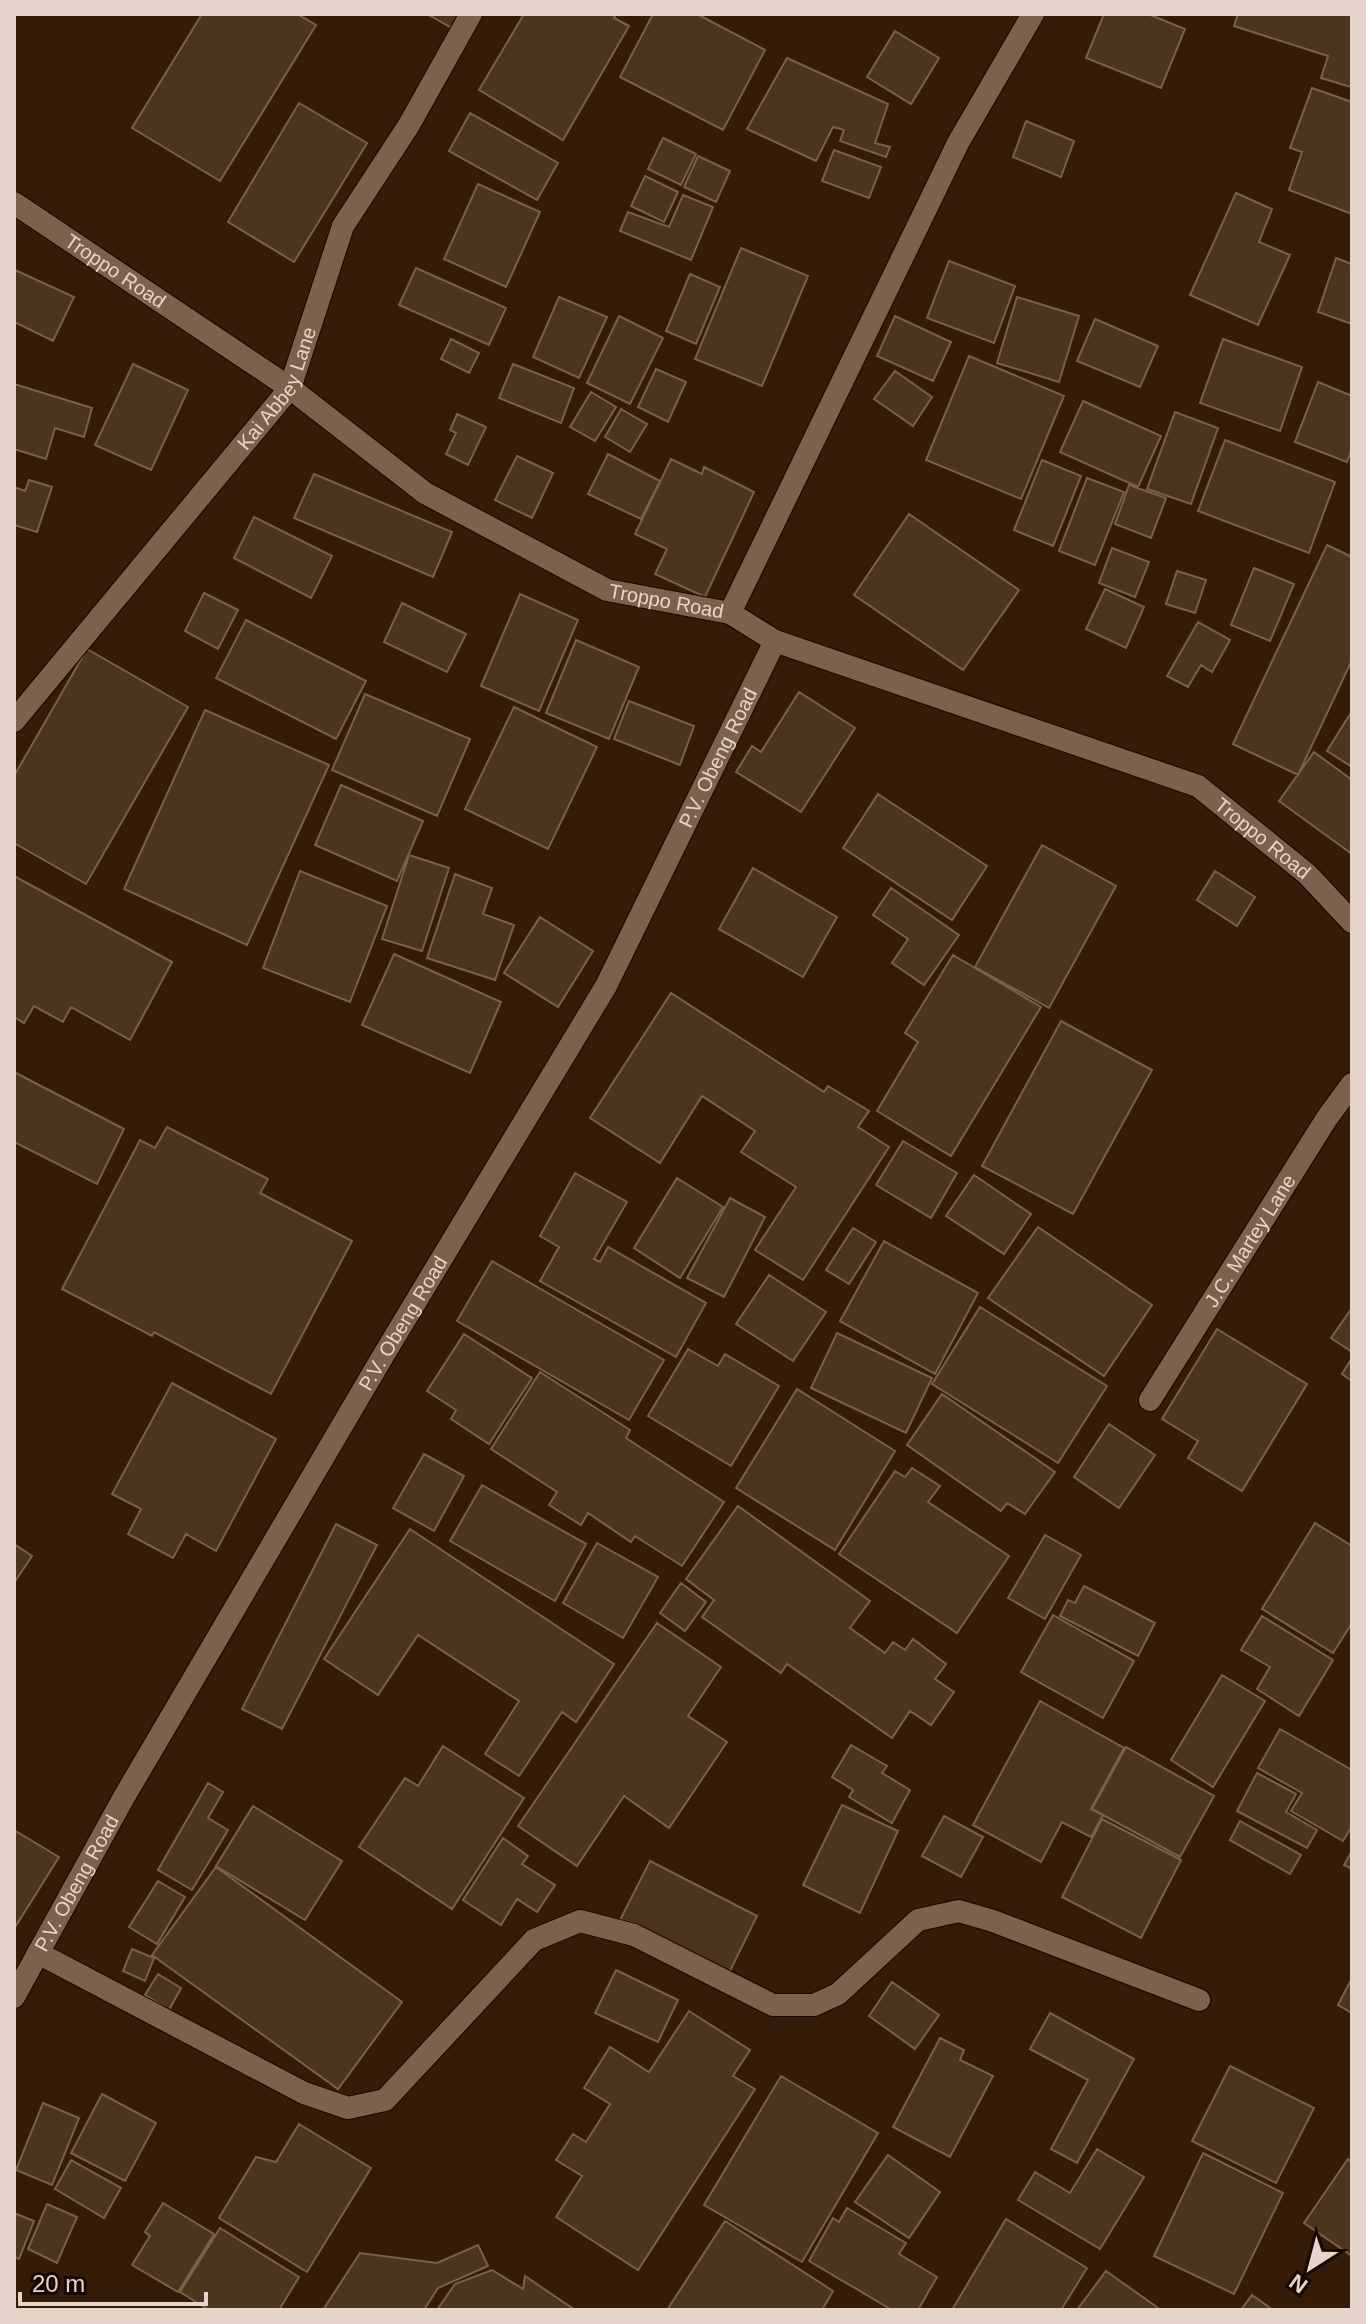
<svg xmlns="http://www.w3.org/2000/svg" width="1366" height="2324" font-family="Arial,sans-serif">
<style>
.building{fill:#4c351e;stroke:#7a6048;stroke-width:2}
.lines{fill:none;stroke-linecap:round;stroke-linejoin:round}
.minor-casing{stroke:#1a0500;stroke-width:24}
.minor{stroke:#7e614d;stroke-width:22}
.labels{text-anchor:middle;stroke-width:6;stroke-linejoin:round;paint-order:stroke}
.street-label{font-size:20px;fill:#e5d4c9;stroke:#140903}
</style>
<rect width="100%" height="100%" fill="#341c09"/>
<!-- building -->
<path class="building" d="M202,14H297L316,25L220,181L132,128Z
M427,14H459L452,28Z
M524,14H616L614,18L629,26L563,140L479,90Z
M653,14H697L765,50L723,130L620,77Z
M1104,14H1148L1185,29L1161,88L1086,58Z
M1238,14H1352L1351,87L1321,78L1328,56L1234,26Z
M895,31L939,58L911,104L867,77Z
M787,58L888,104L875,143L890,147L886,157L840,141L844,130L833,127L816,161L747,129Z
M1312,88L1352,102V214L1289,190L1302,152L1290,148Z
M299,103L367,143L294,262L228,222Z
M470,113L558,163L537,200L449,151Z
M1026,121L1074,141L1061,177L1013,157Z
M663,138L696,154L681,185L648,169Z
M834,150L881,167L869,198L822,181Z
M698,156L730,171L716,202L684,187Z
M645,176L678,192L664,222L631,206Z
M478,184L540,212L506,287L444,259Z
M1236,193L1272,209L1259,242L1290,255L1258,325L1190,295Z
M683,195L713,207L691,260L620,231L628,212L669,227Z
M741,248L808,276L762,386L695,359Z
M1336,258L1352,264V324L1318,312Z
M949,261L1015,286L994,343L927,318Z
M416,268L506,308L489,345L399,305Z
M15,270L74,297L53,341L14,322Z
M690,274L720,287L696,344L666,331Z
M559,297L607,317L579,378L533,357Z
M1017,297L1079,316L1059,382L997,363Z
M619,316L663,338L630,404L587,383Z
M895,316L951,342L933,381L877,356Z
M1095,319L1158,346L1140,387L1077,361Z
M451,339L479,353L469,373L441,359Z
M1223,339L1302,367L1280,431L1200,403Z
M969,356L1064,396L1021,499L926,460Z
M133,364L188,390L151,470L95,445Z
M513,364L574,388L561,423L499,398Z
M656,369L686,382L668,422L638,407Z
M895,371L932,397L913,426L874,399Z
M1318,382L1352,396V448L1347,462L1295,442Z
M14,384L92,408L84,437L55,428L46,459L14,449Z
M591,392L616,407L595,441L570,427Z
M1083,401L1161,436L1138,487L1060,452Z
M621,409L647,424L630,452L605,437Z
M1175,412L1218,428L1191,504L1147,489Z
M457,414L486,427L468,465L446,454L456,433L450,430Z
M1225,440L1335,482L1309,553L1198,511Z
M608,454L660,481L641,519L588,494Z
M517,456L553,473L532,518L495,500Z
M671,459L702,474L704,467L754,492L705,597L655,574L667,549L635,534Z
M1042,460L1081,476L1053,546L1014,530Z
M314,474L452,532L433,577L294,518Z
M1087,478L1124,492L1095,565L1059,551Z
M29,480L52,487L37,532L14,525V487L25,491Z
M1129,485L1166,498L1151,538L1115,524Z
M909,514L1019,590L963,670L854,595Z
M254,517L332,556L311,598L234,558Z
M1327,545L1352,557V660L1298,775L1233,744Z
M1112,548L1149,562L1135,597L1099,583Z
M1254,568L1294,584L1270,641L1231,625Z
M1177,571L1206,580L1195,613L1166,604Z
M1105,589L1144,607L1126,648L1086,629Z
M204,593L238,610L218,649L185,631Z
M520,594L578,620L539,711L481,686Z
M402,603L466,634L447,672L384,642Z
M246,620L366,681L336,739L216,678Z
M1198,622L1230,640L1212,672L1201,665L1188,687L1167,676Z
M576,640L639,667L609,739L546,713Z
M87,649L188,707L86,884L14,843V776Z
M799,692L855,728L801,812L736,772L752,746L761,752Z
M365,694L470,739L437,816L332,770Z
M629,701L694,726L680,765L614,739Z
M514,707L597,747L548,849L465,809Z
M205,710L329,765L247,945L124,889Z
M1352,711V767L1327,751Z
M1314,752L1352,780V854L1279,801Z
M341,785L423,821L397,881L315,845Z
M878,794L987,866L952,920L843,848Z
M1042,845L1116,886L1049,1008L975,967Z
M409,855L449,868L422,951L382,939Z
M753,868L837,917L803,977L719,929Z
M300,871L387,906L350,1002L263,968Z
M1215,871L1255,897L1237,926L1197,900Z
M455,874L492,888L483,914L514,925L495,980L427,958Z
M14,876L172,962L130,1040L71,1007L63,1022L34,1006L24,1023L14,1017Z
M891,888L959,935L924,985L892,963L908,939L873,915Z
M540,917L593,951L558,1007L504,973Z
M394,954L501,1002L470,1073L362,1025Z
M953,955L1041,1007L951,1156L877,1111L918,1042L905,1033Z
M671,993L824,1092L828,1086L869,1111L858,1127L889,1147L803,1280L755,1250L796,1187L741,1152L755,1131L702,1096L660,1163L590,1118Z
M1061,1021L1152,1070L1073,1214L982,1166Z
M14,1072L124,1129L97,1184L14,1142Z
M167,1127L268,1179L260,1193L352,1241L271,1394L154,1332L152,1336L62,1289L140,1140L155,1148Z
M903,1141L957,1173L931,1218L876,1185Z
M575,1173L627,1202L594,1259L600,1262L608,1247L706,1303L676,1357L540,1281L559,1247L540,1236Z
M974,1175L1031,1214L1004,1254L946,1216Z
M677,1178L723,1207L680,1278L634,1248Z
M730,1198L765,1217L724,1297L687,1278Z
M1038,1227L1152,1305L1104,1376L988,1298Z
M853,1228L876,1242L849,1284L826,1270Z
M884,1241L978,1293L935,1374L840,1321Z
M492,1261L664,1360L629,1420L457,1321Z
M769,1275L826,1312L793,1361L736,1324Z
M980,1307L1107,1386L1058,1463L932,1384Z
M1352,1308V1352L1331,1338Z
M1217,1329L1307,1384L1242,1491L1188,1458L1198,1441L1162,1419Z
M837,1333L932,1378L906,1433L811,1388Z
M464,1334L532,1378L489,1444L451,1419L456,1410L427,1391Z
M688,1349L718,1366L725,1354L779,1386L731,1466L648,1416Z
M1352,1358V1381L1342,1374Z
M540,1372L630,1430L626,1438L724,1502L682,1566L635,1536L631,1542L588,1513L581,1525L549,1505L557,1492L491,1449Z
M172,1383L276,1439L216,1551L186,1534L173,1558L128,1534L141,1509L112,1494Z
M797,1389L895,1451L835,1550L736,1488Z
M942,1394L1055,1472L1025,1514L1007,1503L1001,1511L907,1445Z
M1109,1424L1155,1455L1119,1508L1074,1477Z
M424,1454L464,1476L434,1531L393,1508Z
M912,1468L940,1486L928,1502L1009,1556L957,1633L839,1554L895,1471L905,1477Z
M482,1485L586,1544L555,1601L450,1541Z
M738,1506L870,1601L850,1628L885,1653L893,1642L905,1650L913,1639L946,1664L935,1679L954,1692L931,1725L910,1711L892,1738L787,1664L781,1673L702,1617L714,1600L686,1579Z
M1315,1523L1352,1546V1623L1333,1653L1262,1609Z
M336,1524L377,1545L282,1729L242,1709Z
M410,1529L614,1664L576,1722L562,1712L519,1776L485,1754L519,1701L418,1635L378,1695L324,1659Z
M1045,1535L1081,1555L1045,1619L1008,1598Z
M597,1543L658,1577L623,1638L563,1603Z
M14,1544L32,1556L14,1583Z
M681,1583L706,1602L685,1631L660,1613Z
M1084,1586L1155,1623L1138,1656L1060,1616L1068,1600L1075,1603Z
M1053,1615L1134,1661L1103,1718L1021,1672Z
M1262,1616L1333,1660L1299,1716L1257,1689L1270,1667L1241,1650Z
M657,1623L721,1667L688,1716L727,1742L669,1828L624,1796L577,1866L518,1826Z
M1222,1675L1265,1701L1213,1787L1171,1760Z
M1040,1701L1124,1748L1091,1809L1103,1815L1091,1837L1062,1822L1041,1862L973,1825Z
M1280,1729L1352,1770V1826L1343,1841L1291,1811L1302,1793L1258,1768Z
M851,1745L887,1766L882,1773L910,1790L892,1823L849,1797L853,1790L832,1777Z
M443,1746L524,1798L452,1909L359,1847L405,1778L418,1786Z
M1126,1747L1214,1796L1180,1857L1092,1809Z
M1257,1773L1296,1794L1286,1812L1317,1830L1307,1848L1237,1811Z
M208,1783L223,1792L208,1818L228,1830L192,1890L158,1870Z
M842,1805L898,1831L860,1913L803,1885Z
M253,1806L342,1861L305,1920L216,1866Z
M944,1816L983,1837L961,1877L922,1856Z
M1102,1819L1181,1860L1141,1938L1062,1897Z
M1240,1821L1301,1855L1290,1874L1230,1840Z
M14,1830L59,1857L14,1929Z
M503,1838L528,1856L522,1864L555,1885L537,1912L517,1899L501,1925L463,1900Z
M1352,1851V1869L1344,1865Z
M650,1861L757,1916L728,1975L620,1920Z
M216,1867L402,2002L338,2089L152,1955Z
M158,1881L185,1897L157,1944L129,1927Z
M132,1949L154,1958L145,1981L123,1971Z
M616,1970L678,2000L658,2042L595,2013Z
M158,1974L181,1988L169,2010L145,1995Z
M1352,1978V2013L1338,2005Z
M892,1982L939,2015L915,2049L869,2016Z
M689,2011L750,2050L733,2076L755,2089L638,2270L556,2217L582,2176L556,2160L573,2134L586,2142L610,2104L584,2088L610,2047L649,2072Z
M1050,2013L1134,2059L1077,2163L1051,2149L1088,2080L1030,2049Z
M940,2038L964,2050L960,2060L993,2076L950,2157L893,2127Z
M1230,2066L1314,2108L1276,2183L1192,2141Z
M781,2076L878,2133L802,2262L704,2205Z
M102,2094L156,2123L125,2181L71,2153Z
M43,2103L79,2118L52,2185L16,2170Z
M299,2124L371,2168L307,2272L219,2218L256,2157L276,2162Z
M1097,2149L1144,2177L1100,2249L1018,2200L1035,2172L1070,2193Z
M1203,2153L1283,2193L1234,2294L1154,2256Z
M888,2155L940,2192L909,2238L855,2202Z
M1348,2159L1352,2162V2256L1304,2223Z
M71,2160L121,2188L104,2218L55,2189Z
M163,2203L214,2234L178,2292L132,2265L150,2236L145,2232Z
M47,2204L77,2217L57,2263L28,2249Z
M847,2208L906,2243L899,2254L937,2277L918,2310H892L809,2261L833,2218L839,2222Z
M14,2213L34,2221L19,2259L14,2257Z
M1006,2219L1087,2268L1061,2310H952Z
M725,2221L833,2291L822,2310H667Z
M220,2228L299,2277L279,2310H209L180,2292Z
M478,2245L488,2266L438,2288L424,2310H323L360,2253L437,2263Z
M492,2270L523,2289L525,2276L575,2310H437L455,2284Z
M1106,2271L1161,2310H1077Z
M1252,2295L1273,2310H1241Z"/>
<g class="lines">
<!-- minor casing -->
<g class="minor-casing">
<g id="minor">
<path id="s1" d="M14,203L290,388L425,493L607,590L730,613L775,641L1198,786L1307,874L1352,922"/>
<path d="M730,613L958,143L1033,14"/>
<path id="s2" d="M14,721L290,388L343,226L409,125L471,14"/>
<path id="s3" d="M1150,1400L1327,1118L1352,1084"/>
<path d="M38,1953L304,2093L348,2108L385,2100L534,1940L580,1921L634,1935L773,2005H814L838,1994L918,1920L959,1911L993,1921L1199,2000"/>
<path id="s4" d="M14,1997L124,1797L383,1356L606,986L775,641"/>
</g>
</g>
<!-- minor -->
<use href="#minor" class="minor"/>
</g>
<g class="labels">
<!-- street labels -->
<g class="street-label">
<text dy="7" stroke="none"><textPath href="#s1" startOffset="122">Troppo Road</textPath></text>
<text dy="7" stroke="none"><textPath href="#s2" startOffset="426">Kai Abbey Lane</textPath></text>
<text dy="7" stroke="none"><textPath href="#s1" startOffset="770">Troppo Road</textPath></text>
<text dy="7" stroke="none"><textPath href="#s4" startOffset="1426">P.V. Obeng Road</textPath></text>
<text dy="7" stroke="none"><textPath href="#s1" startOffset="1418">Troppo Road</textPath></text>
<text dy="7" stroke="none"><textPath href="#s3" startOffset="188">J.C. Martey Lane</textPath></text>
<text dy="7" stroke="none"><textPath href="#s4" startOffset="778">P.V. Obeng Road</textPath></text>
<text dy="7" stroke="none"><textPath href="#s4" startOffset="130">P.V. Obeng Road</textPath></text>
</g>
</g>
<!-- border -->
<rect width="1366" height="2324" fill="none" stroke="#e5d4c9" stroke-width="32"/>
<!-- north arrow -->
<g transform="translate(1310 2268) rotate(216)" stroke="#140903" stroke-width="6" paint-order="stroke">
<path d="M0-6L14 30L0 20L-14 30Z" fill="#e5d4c9"/>
<text y="-12" font-size="22" font-weight="bold" text-anchor="middle" fill="#e5d4c9">N</text>
</g>
<!-- scale -->
<path d="M20 2292v12h186v-12" fill="none" stroke="#e5d4c9" stroke-width="4"/>
<text x="32" y="2292" font-size="24" fill="#e5d4c9" stroke="#140903" stroke-width="6" paint-order="stroke">20 m</text>
</svg>
